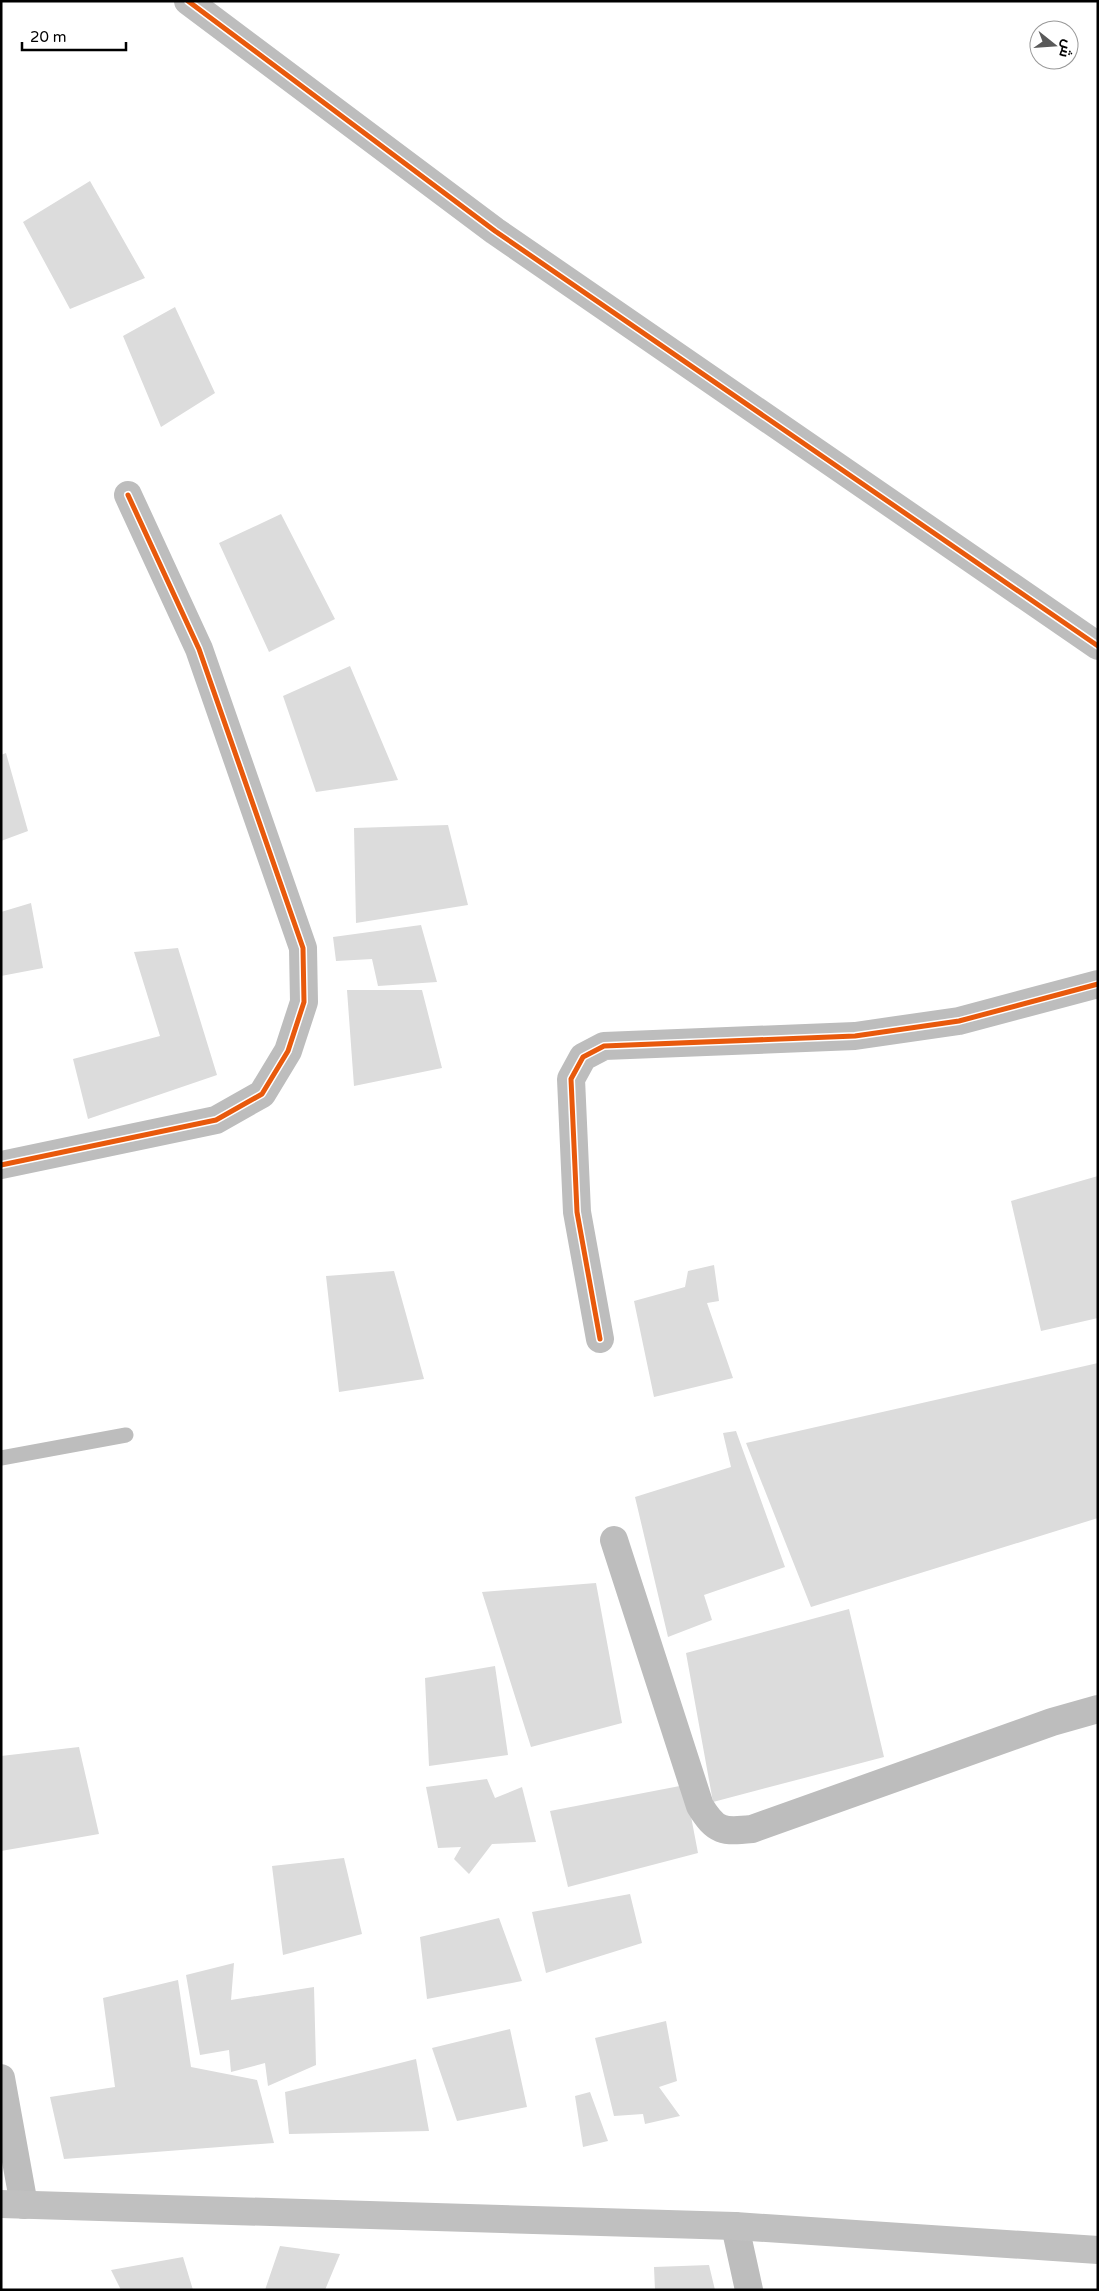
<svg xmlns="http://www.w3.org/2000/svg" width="1099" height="2291" font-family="'Varela Round',Cairo,sans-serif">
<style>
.building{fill:#dcdcdc}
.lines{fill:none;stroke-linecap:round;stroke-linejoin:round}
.lane{stroke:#bdbdbd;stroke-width:15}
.street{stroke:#bdbdbd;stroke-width:28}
.secondary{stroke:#c0c0c0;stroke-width:28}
.cycleway-casing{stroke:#fff;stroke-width:8}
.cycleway{stroke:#e8590c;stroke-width:5}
</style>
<rect width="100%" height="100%" fill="#fff"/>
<!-- building -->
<path class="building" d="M90,181L145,278L70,309L23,222Z
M175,307L215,393L161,427L123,336Z
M281,514L335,619L269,652L219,543Z
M350,666L398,780L316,792L283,696Z
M6,753L28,831L1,841V755Z
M448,825L468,905L356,923L354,828Z
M31,903L43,968L1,976V912Z
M421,925L437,982L378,986L372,959L336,961L333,937Z
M178,948L217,1075L88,1119L73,1059L160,1036L134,952Z
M347,990H422L442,1068L354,1086Z
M1098,1176V1318L1041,1331L1011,1201Z
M714,1265L719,1301L707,1303L733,1378L654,1397L634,1301L685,1287L688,1271Z
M394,1271L424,1379L339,1392L326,1276Z
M1098,1363V1518L811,1607L746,1443Z
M736,1431L785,1567L704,1595L712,1620L668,1637L635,1497L731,1467L723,1433Z
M596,1583L622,1723L531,1747L482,1592Z
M849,1609L884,1757L713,1802L686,1653Z
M495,1666L508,1755L429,1766L425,1678Z
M79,1747L99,1834L1,1851V1756Z
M487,1779L495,1798L522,1787L536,1842L492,1844L469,1874L454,1859L461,1847L438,1848L426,1787Z
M685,1785L698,1853L568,1887L550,1811Z
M344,1858L362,1934L283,1955L272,1866Z
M630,1894L642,1943L546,1973L532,1912Z
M499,1918L522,1981L427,1999L420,1937Z
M234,1963L231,2000L314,1987L316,2065L268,2086L265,2063L231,2072L229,2050L200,2055L186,1975Z
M178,1980L191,2067L257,2080L274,2143L64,2159L50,2097L115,2087L103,1998Z
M666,2021L677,2081L659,2087L680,2116L645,2124L643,2114L614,2116L595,2038Z
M510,2029L527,2107L457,2121L432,2048Z
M416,2059L429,2131L289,2134L285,2092Z
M590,2092L608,2141L583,2147L575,2096Z
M280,2246L340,2254L325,2290H265Z
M183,2257L193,2290H121L111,2270Z
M709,2265L715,2290H655L654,2267Z"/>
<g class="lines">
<!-- lane -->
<path class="lane" d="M1,1458L126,1435"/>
<!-- street -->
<path class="street" d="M188,1L495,231L1098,646
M1,1165L216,1120L262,1094L288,1051L304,1002L303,948L199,649L128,495
M600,1339L577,1212L571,1079L583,1057L604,1046L855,1036L959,1021L1098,984
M614,1540L700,1806C716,1832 723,1832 752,1829L1052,1722L1098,1709
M1,2078L24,2205
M735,2226L749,2290"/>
<!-- secondary -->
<path class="secondary" d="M1,2204L735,2226L1098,2250"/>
<!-- cycleway casing -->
<g class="cycleway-casing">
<path id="cycleway" d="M188,1L495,231L1098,646
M1,1165L216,1120L262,1094L288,1051L304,1002L303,948L199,649L128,495
M600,1339L577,1212L571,1079L583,1057L604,1046L855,1036L959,1021L1098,984"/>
</g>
<!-- cycleway -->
<use href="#cycleway" class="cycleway"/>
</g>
<!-- border -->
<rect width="1099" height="2291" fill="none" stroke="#000000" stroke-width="5"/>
<!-- north arrow -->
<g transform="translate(1054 45) rotate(107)"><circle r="24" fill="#ffffff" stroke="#999999"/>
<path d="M0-4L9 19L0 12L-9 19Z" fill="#595959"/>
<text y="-8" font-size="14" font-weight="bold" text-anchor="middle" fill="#000000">ش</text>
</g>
<!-- scale -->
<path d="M22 42v8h104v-8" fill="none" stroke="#000000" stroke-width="2.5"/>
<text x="30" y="42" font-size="15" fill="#000000" stroke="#ffffff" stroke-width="4" paint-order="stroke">20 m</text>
</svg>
